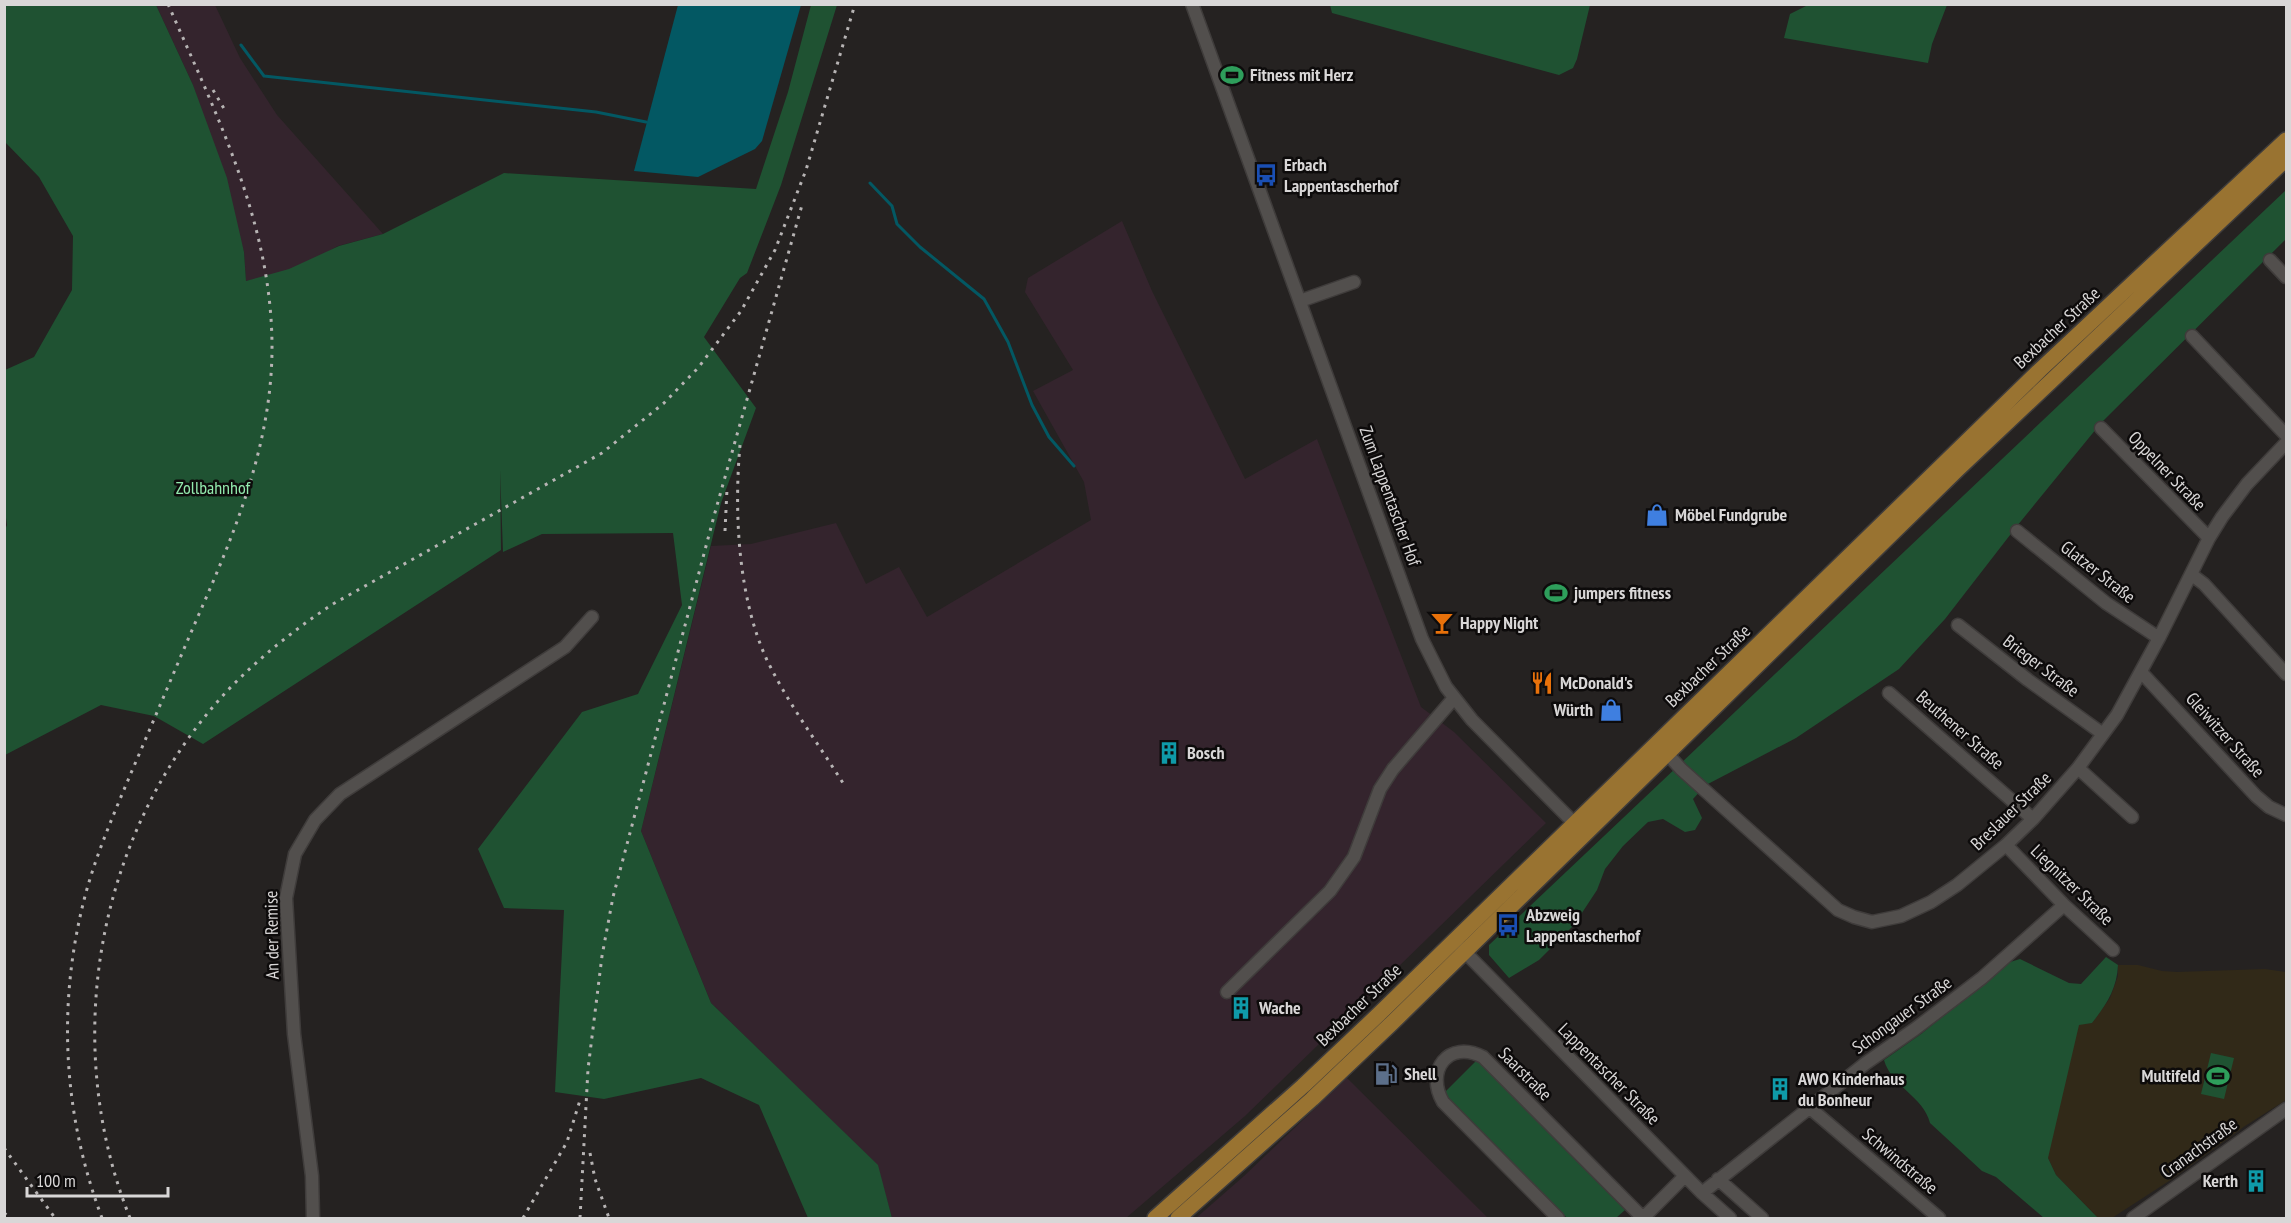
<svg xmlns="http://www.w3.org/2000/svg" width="2291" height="1223" font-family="'PT Sans Narrow',sans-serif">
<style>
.industrial{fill:#34242d}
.education{fill:#312918}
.green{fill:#1f5232}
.water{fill:#035863}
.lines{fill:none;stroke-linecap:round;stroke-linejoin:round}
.stream{stroke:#035863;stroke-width:3}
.minor-casing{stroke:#3f3c3b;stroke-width:15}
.major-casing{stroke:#3f3c3b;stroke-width:18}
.minor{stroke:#524f4d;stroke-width:12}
.major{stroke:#997331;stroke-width:15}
.rail{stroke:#b7b4b4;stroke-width:3;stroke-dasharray:3 6;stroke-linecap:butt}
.labels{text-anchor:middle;stroke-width:5;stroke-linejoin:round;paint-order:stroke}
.poi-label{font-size:18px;font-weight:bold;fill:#d9d7d7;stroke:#0d0b0b;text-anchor:start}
.street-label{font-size:18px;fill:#d9d7d7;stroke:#0d0b0b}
.park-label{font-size:18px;fill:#93eaae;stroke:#0d0b0b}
</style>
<rect width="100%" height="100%" fill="#252221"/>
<!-- industrial -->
<path class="industrial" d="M156,5H215L240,58L277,115L383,234L338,246L294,271L246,281L244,252L193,85Z
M1122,221L1152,291L1245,479L1317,439L1421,707L1454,732L1546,823L1245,1116L1126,1218H892L877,1165L711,1003L641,831L711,546L751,544L836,523L866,584L899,567L927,617L1091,520L1084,482L1033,391L1073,370L1025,292L1028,278Z
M1347,1078L1488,1218H1196L1244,1176Z"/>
<!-- education -->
<path class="education" d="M2118,965H2138L2162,971L2177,972L2265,969L2286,972V1100L2245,1126L2169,1181L2112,1218H2098L2056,1175L2048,1158L2001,1005L2079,1024L2092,1023L2110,998L2118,976Z"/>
<!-- green -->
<path class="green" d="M5,4L156,5L193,85L227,178L244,252L246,281L289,269L339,246L383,234L504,173L756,189L788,92L811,5H837L781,185L747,273L740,278L704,337L756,408L721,503L641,831L711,1003L878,1165L892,1218H808L759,1105L701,1078L604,1099L555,1092L564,910L504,908L478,849L582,712L638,694L682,605L673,533L542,534L503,552L500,470L501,550L203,744L154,716L101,705L5,755L4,532L7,525L4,504L5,370L34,357L72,290L73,236L39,177L5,142Z
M1330,5V4L1590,5L1577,59L1573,68L1559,75L1332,13Z
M1808,5V4L1947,5L1932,44L1928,63L1784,38L1790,14Z
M2286,190V239L2101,423L2017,526L1945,619L1899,669L1796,738L1706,785L1693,799L1702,818L1695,830L1685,832L1663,819L1648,822L1623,846L1605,869L1597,890L1574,925L1539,960L1509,978L1489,955V945Z
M2106,957L2118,965C2117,989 2106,1005 2092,1023L2079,1025L2048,1158L2056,1175L2098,1218H2044L1996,1177L1982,1171L1930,1123C1924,1097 1891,1086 1884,1060L1921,1034L2010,962L2020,959L2069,983L2081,984Z
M2211,1053L2234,1058L2224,1099L2201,1094Z
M1477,1060L1625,1210L1616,1218H1567L1444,1093Z"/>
<!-- water -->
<path class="water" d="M678,5H801L762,141L755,149L698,177L634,171Z"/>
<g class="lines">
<!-- stream -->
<path class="stream" d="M241,45L264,76L596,112L646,122
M870,183L892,206L897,224L920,247L984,299L1008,342L1032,405L1049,437L1074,466"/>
<!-- minor casing -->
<g class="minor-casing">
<path id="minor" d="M1192,4L1422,639L1446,687L1472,720L1581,830
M2270,260L2286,277
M1300,301L1354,282
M2192,336L2286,435
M2101,428L2209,538
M2017,531L2106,603L2159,638
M2192,575L2204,584L2286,674
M1958,625L2028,680L2103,734
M2141,672L2256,796L2269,807L2286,815
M1889,693L2033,819
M1663,749L1681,769L1838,910L1854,917L1872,922L1901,916L1931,902L1957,885L2006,845L2033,819L2078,768L2117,715L2159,638L2209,538L2222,517L2247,484L2286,443
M2078,768L2132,817
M2006,845L2064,905L2113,950
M1460,947L1702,1193L1730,1218
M1227,992L1330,891L1354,857L1380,789L1393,769L1454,698
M1810,1108L1939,1218
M1718,1179L1762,1218
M1702,1193L1866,1063L1915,1029L1982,978L2064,905
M313,1218L312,1176L294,1034L286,898L295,854L315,820L340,794L565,647L592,617
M1558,1218L1443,1102C1425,1071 1448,1039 1483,1057L1643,1218
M1643,1218L1685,1176
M2133,1218L2286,1109"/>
</g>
<!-- major casing -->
<g class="major-casing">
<path id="major" d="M1155,1218L1303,1086L1379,1014L2041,369L2286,140
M1178,1218L1312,1099L1392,1023L1957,470L2286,159"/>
</g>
<!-- minor -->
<use href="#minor" class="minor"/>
<!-- major -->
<use href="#major" class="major"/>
<!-- rail -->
<path class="rail" d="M213,90L226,112
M740,445C734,512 738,596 766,658C787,702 817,742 843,783
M725,531L727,489
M4,1148L55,1218
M590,1153L595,1179L609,1218
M4,1213L11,1218
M102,1218C64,1117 57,1010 83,904C94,859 113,816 131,773C154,720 176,667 199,614C236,530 271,444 272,351C273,226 217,116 168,4
M130,1218C59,1041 97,830 228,690C260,657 295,629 333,604L602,453L664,403L698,368L741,311L775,250L806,170L855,4
M523,1218L567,1142L581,1097
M580,1218L588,1069L602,956L613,897L714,516L802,205"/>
</g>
<!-- icons -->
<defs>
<g id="stadium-bare" transform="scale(1.8)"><path d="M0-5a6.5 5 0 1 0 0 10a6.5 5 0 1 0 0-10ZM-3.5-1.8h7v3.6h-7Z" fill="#2e9e5b" stroke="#0d0b0b" stroke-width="2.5" paint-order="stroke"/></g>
<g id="bus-bare" transform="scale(1.8)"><path d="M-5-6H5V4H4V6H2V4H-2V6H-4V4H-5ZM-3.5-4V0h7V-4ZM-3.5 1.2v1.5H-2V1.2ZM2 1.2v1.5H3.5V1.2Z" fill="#1a4fb4" stroke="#0d0b0b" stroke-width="2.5" paint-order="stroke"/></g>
<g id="shop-bare" transform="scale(1.8)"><path d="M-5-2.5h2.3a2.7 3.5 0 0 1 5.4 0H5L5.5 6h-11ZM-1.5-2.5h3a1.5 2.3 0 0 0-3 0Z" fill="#3f7fe0" stroke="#0d0b0b" stroke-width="2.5" paint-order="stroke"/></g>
<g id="bar-bare" transform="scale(1.8)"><path d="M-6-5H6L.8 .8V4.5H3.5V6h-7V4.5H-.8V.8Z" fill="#e8710a" stroke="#0d0b0b" stroke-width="2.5" paint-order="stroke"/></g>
<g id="restaurant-bare" transform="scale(1.8)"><path d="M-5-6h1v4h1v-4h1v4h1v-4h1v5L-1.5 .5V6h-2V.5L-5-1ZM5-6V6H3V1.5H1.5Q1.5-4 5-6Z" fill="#e8710a" stroke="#0d0b0b" stroke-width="2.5" paint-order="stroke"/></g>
<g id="building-bare" transform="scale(1.8)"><path d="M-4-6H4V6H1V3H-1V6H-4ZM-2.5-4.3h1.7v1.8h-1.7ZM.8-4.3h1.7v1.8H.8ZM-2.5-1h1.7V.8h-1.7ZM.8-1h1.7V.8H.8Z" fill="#0f9aa8" stroke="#0d0b0b" stroke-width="2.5" paint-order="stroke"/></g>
<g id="fuel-bare" transform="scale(1.8)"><path d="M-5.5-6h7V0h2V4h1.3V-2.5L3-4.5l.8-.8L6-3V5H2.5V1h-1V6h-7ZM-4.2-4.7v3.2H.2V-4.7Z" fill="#5c6f8a" stroke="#0d0b0b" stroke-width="2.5" paint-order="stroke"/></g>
</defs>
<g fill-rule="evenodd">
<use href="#stadium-bare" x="1232" y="75"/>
<use href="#bus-bare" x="1266" y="175"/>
<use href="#shop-bare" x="1657" y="515"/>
<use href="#stadium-bare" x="1556" y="593"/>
<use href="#bar-bare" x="1442" y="623"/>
<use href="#restaurant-bare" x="1542" y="683"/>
<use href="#shop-bare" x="1611" y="710"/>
<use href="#building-bare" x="1169" y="753"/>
<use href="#bus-bare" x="1508" y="925"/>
<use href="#building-bare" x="1241" y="1008"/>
<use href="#fuel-bare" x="1386" y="1074"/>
<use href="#stadium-bare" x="2218" y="1076"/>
<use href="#building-bare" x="1780" y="1089"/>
<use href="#building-bare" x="2256" y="1181"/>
</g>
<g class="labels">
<!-- poi labels -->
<g class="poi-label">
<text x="1250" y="81">Fitness mit Herz</text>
<text x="1284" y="171">Erbach<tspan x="1284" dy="21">Lappentascherhof</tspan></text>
<text x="1675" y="521">Möbel Fundgrube</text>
<text x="1574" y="599">jumpers fitness</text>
<text x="1460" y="629">Happy Night</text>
<text x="1560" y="689">McDonald's</text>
<text x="1593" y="716" text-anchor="end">Würth</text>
<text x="1187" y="759">Bosch</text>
<text x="1526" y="921">Abzweig<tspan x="1526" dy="21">Lappentascherhof</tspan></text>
<text x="1259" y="1014">Wache</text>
<text x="1404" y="1080">Shell</text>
<text x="2200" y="1082" text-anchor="end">Multifeld</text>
<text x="1798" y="1085">AWO Kinderhaus<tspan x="1798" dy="21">du Bonheur</tspan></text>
<text x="2238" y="1187" text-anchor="end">Kerth</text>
</g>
<!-- street labels -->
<g class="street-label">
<text transform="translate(2057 328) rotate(-43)" y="6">Bexbacher Straße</text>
<text transform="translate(2167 471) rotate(46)" y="6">Oppelner Straße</text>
<text transform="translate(1390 496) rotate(70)" y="6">Zum Lappentascher Hof</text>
<text transform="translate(2098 572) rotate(38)" y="6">Glatzer Straße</text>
<text transform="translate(1708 666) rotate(-44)" y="6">Bexbacher Straße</text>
<text transform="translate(2041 666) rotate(37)" y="6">Brieger Straße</text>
<text transform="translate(1960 730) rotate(41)" y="6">Beuthener Straße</text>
<text transform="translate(2225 735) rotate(48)" y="6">Gleiwitzer Straße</text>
<text transform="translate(2011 811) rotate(-44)" y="6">Breslauer Straße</text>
<text transform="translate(2072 885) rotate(44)" y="6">Liegnitzer Straße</text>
<text transform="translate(272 935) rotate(-91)" y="6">An der Remise</text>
<text transform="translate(1359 1005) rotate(-44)" y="6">Bexbacher Straße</text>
<text transform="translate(1902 1015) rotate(-36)" y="6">Schongauer Straße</text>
<text transform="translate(1525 1074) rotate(45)" y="6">Saarstraße</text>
<text transform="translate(1609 1074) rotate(45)" y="6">Lappentascher Straße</text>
<text transform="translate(2199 1148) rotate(-36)" y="6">Cranachstraße</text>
<text transform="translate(1900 1161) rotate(40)" y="6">Schwindstraße</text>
</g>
<!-- park labels -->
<g class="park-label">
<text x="213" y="494">Zollbahnhof</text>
</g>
</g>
<!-- border -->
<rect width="2291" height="1223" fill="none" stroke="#d9d7d7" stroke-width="12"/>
<!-- scale -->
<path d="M27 1187v9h141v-9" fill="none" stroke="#d9d7d7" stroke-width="3"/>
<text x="36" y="1187" font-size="18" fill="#d9d7d7" stroke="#0d0b0b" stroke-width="4.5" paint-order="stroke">100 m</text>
</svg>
